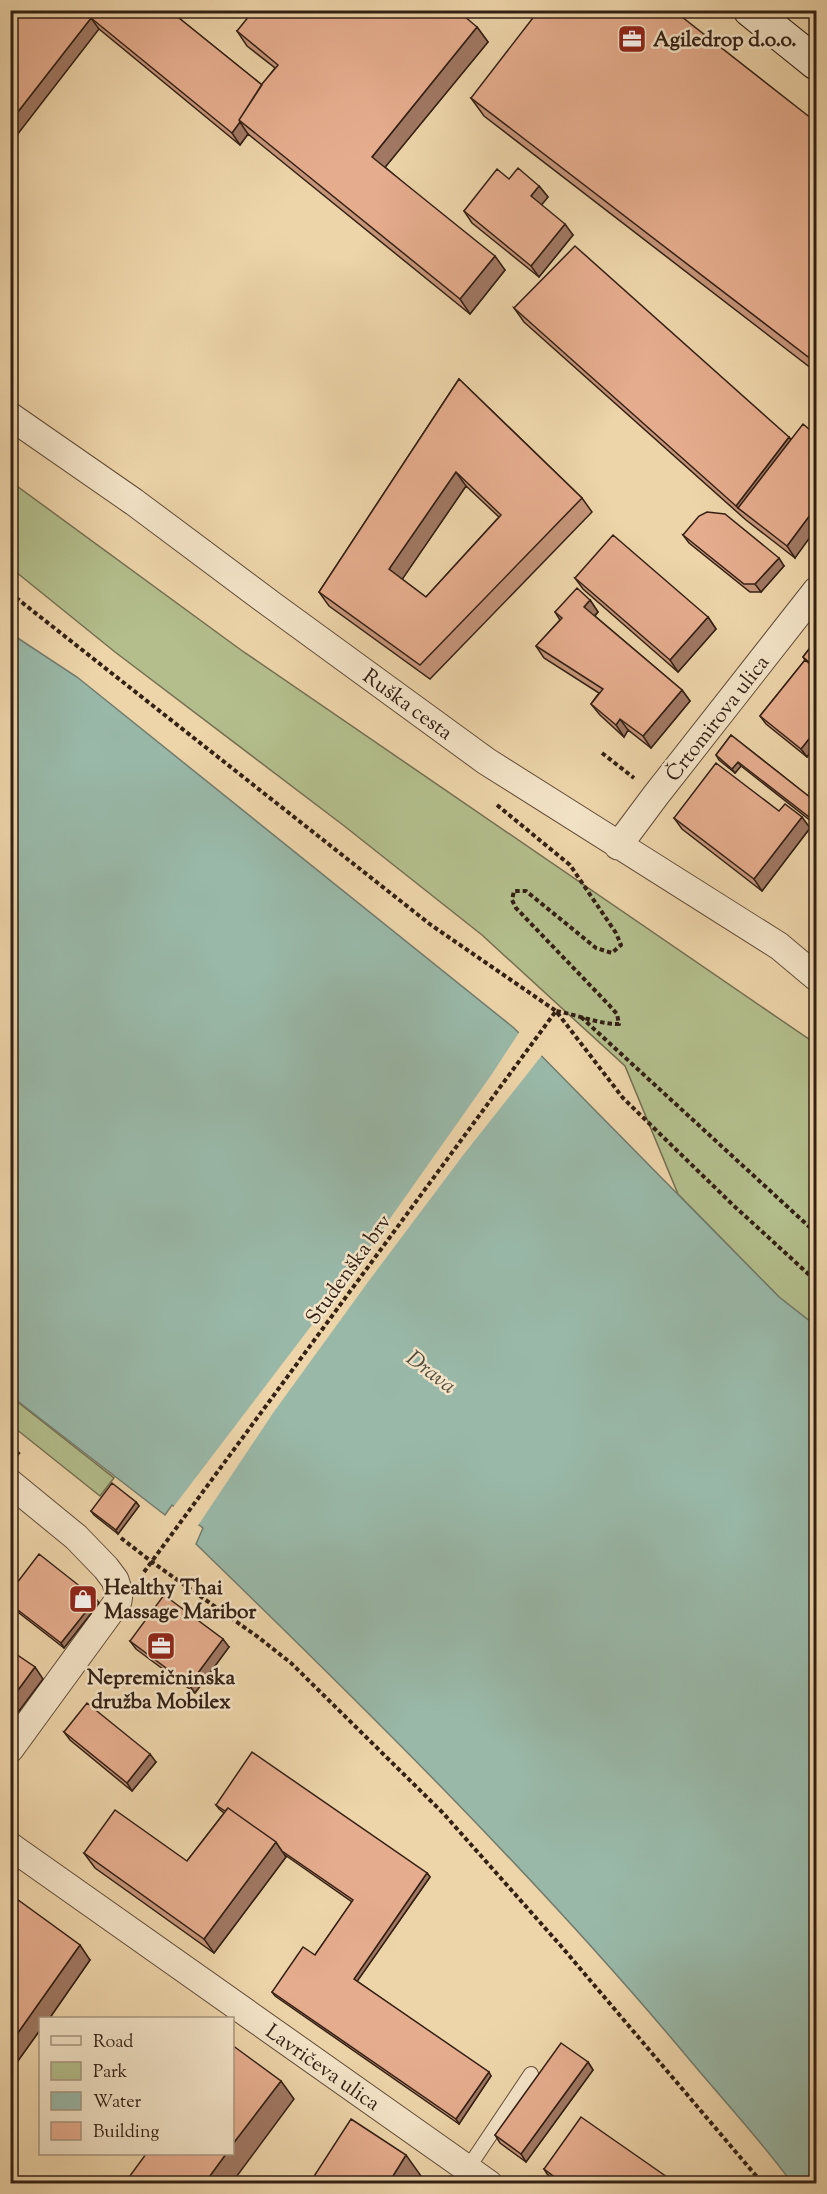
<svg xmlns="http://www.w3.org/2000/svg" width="827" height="2194" font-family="'Sorts Mill Goudy',serif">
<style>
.green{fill:#b3be8c;stroke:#746f50;stroke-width:1.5}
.water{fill:#99b8a8;stroke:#717b6d;stroke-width:1.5}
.pier{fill:#edd4a9}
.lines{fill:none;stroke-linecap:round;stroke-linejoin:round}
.lane-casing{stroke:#624d39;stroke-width:16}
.street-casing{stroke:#624d39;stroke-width:29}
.secondary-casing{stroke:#342014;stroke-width:35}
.path{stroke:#342014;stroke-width:4;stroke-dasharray:4.5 3;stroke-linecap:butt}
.lane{stroke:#f3e3c7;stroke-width:14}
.street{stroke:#f3e3c7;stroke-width:27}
.secondary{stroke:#f3e3c7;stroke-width:33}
.wall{fill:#c59479;stroke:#342014;stroke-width:1.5;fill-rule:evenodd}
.shaded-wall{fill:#a07863;stroke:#342014;stroke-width:1.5}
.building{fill:#e5ac8d;stroke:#342014;stroke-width:1.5;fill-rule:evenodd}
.labels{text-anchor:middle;stroke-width:5;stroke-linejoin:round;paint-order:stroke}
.poi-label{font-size:21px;font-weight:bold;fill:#342014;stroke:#f3e3c7;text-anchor:start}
.street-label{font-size:21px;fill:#342014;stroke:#f3e3c7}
.water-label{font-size:22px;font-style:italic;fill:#524e40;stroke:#f3e3c7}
</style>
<rect width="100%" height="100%" fill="#edd4a9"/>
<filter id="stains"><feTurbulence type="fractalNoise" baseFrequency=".00333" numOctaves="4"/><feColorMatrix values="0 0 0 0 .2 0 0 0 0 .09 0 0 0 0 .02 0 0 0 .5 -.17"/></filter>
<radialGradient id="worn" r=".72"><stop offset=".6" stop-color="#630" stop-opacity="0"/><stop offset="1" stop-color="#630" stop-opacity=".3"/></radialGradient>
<!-- green -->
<path class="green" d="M10,481L241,650L816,1044V1326L779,1297L678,1194L625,1066L482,935L343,825L115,652L11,568Z
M10,1396L114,1478L100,1496L11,1425Z"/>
<!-- water -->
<path class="water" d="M10,633L77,677L514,1028L779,1297L816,1326V2183H792C762,2142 727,2104 694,2065C540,1880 368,1711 196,1544L203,1528L172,1505L165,1515L11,1396Z"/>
<!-- pier -->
<path class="pier" d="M520,1031L543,1054L464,1154L368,1282L273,1413L197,1527L173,1509L165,1518L353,1271L492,1074Z"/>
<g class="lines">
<!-- lane casing -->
<g class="lane-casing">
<path id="lane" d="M468,2168L531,2074"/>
</g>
<!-- street casing -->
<g class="street-casing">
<path id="street" d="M10,416L134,502L272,605L486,761L779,946L816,977
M618,846L656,795L816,591
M10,1483L76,1537L106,1568L115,1580L119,1593L118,1601L10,1749
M10,1846L489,2184"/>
</g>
<!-- secondary casing -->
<g class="secondary-casing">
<path id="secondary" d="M750,10L816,63"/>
</g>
<!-- path -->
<path class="path" d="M10,593L431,925L556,1011L623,1098L733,1205L816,1281
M602,753L634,778
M497,805L570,865L616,933L621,945L612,953L596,948L526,891H514L512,900L516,908L609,1005L617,1014L619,1024C598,1024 578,1015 556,1011
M581,1017L816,1233
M10,1447L20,1455
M121,1538L152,1562L258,1637L291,1663L443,1813L561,1946L763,2184
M144,1572L556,1011"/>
<!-- lane -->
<use href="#lane" class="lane"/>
<!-- street -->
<use href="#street" class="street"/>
<!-- secondary -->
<use href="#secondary" class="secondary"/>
</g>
<!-- wall -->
<path class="wall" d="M169,10L262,85L275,68L247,46L237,31L477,27L488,42L385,167L505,270L470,314L248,134L240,145L99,29L10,15Z
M471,98L816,122V372L484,116Z
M509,179L539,186L548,197L541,205L573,235L539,277L472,223L464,211Z
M514,308L789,437L791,440L795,558L746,520L524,322Z
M459,379L582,498L592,512L430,679L329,606L319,592ZM466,486L499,517L426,597L402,579Z
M683,535L784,566L761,592H750L689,543Z
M575,578L708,617L716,629L678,672L583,589Z
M590,600L598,612L595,616L682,690L690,701L651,748L628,730L624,737L600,715L591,704L599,693L544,658L536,646L560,620L555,612Z
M816,640V745L807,757L766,724L760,716L805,660L803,657Z
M731,735L816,802V825L741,766L735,773L719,760L716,755Z
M779,811L810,828L762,891L682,829L674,818Z
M136,1502L139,1506L118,1534L94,1515L91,1511Z
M10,1592L96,1599L99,1603L64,1648L10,1606Z
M130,1641L229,1647L195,1693L136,1649Z
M64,1732L156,1762L132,1791L70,1740Z
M216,1805L427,1873L430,1877L357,1981L491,2076L459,2124L275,1996L272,1992L315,1955L352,1902L285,1855L286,1857L214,1953L95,1868L84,1853L187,1861L224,1813L219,1809Z
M10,1894L90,1960L49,2019H40V2030L10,2072V1965L14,1961L10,1958Z
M588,2062L593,2070L526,2162L500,2143L495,2135Z
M544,2169L677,2184H561L547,2174Z"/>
<!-- shaded-wall -->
<path class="shaded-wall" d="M91,18L99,29L10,144V122Z
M477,27L488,42L382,171L372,157Z
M240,122L248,134L240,145L232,133Z
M539,186L548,197L539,208L531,196Z
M565,224L573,235L539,277L531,266Z
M495,256L505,270L470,314L460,299Z
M789,437L799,452L738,508L736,506Z
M456,472L466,486L399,584L389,569Z
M816,507V529L795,558L787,546Z
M779,558L784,566L761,592L755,584Z
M590,600L598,612L592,618L584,607Z
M708,617L716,629L678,672L670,660Z
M682,690L690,701L651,748L643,736Z
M620,719L628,730L624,737L616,725Z
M816,730V745L807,757L801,749Z
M738,762L741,766L735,773L732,769Z
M816,816V825L813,820Z
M802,817L810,828L762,891L754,879Z
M136,1502L139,1506L118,1534L116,1530Z
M96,1599L99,1603L64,1648L61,1643Z
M223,1639L229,1647L195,1693L189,1685Z
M35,1667L43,1679L10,1723V1701Z
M150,1754L156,1762L132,1791L127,1783Z
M276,1842L286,1857L214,1953L204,1939Z
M427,1873L430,1877L356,1983L354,1979Z
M80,1945L90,1960L49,2019H40V2030L10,2072V2044Z
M588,2062L593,2070L526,2162L521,2154Z
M489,2072L491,2076L459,2124L456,2119Z
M281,2081L294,2099L231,2184H204L226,2154H232V2145Z
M406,2155L421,2176L416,2184H388Z"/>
<!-- building -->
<path class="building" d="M14,10H169L262,85L239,120L240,122L232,133L91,18L10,122V15Z
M254,10H457L477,27L372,157L495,256L460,299L239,120L262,84L278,65L237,31Z
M539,10H673L816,122V363L471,98Z
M518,168L539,186L531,196L565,224L531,266L464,211L497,169L509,179Z
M575,246L789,437L736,506L514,308Z
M459,379L582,498L420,665L319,592ZM456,472L501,515L426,597L389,569Z
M803,424L816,435V507L787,546L738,508Z
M707,512L725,514L779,558L755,584H744L683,535L699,516Z
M613,535L708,617L670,660L575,578Z
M577,588L590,600L584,607L682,690L643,736L620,719L616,725L591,704L603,689L536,646L562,618L555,612Z
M816,640V668L803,657Z
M805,660L816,669V730L801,749L760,716Z
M731,735L816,802V816L813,820L738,762L732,769L716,755Z
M716,763L779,811L785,804L802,817L754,879L674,818Z
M816,783V799L809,793Z
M112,1483L136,1502L116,1530L91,1511Z
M39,1554L96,1599L61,1643L10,1604V1592Z
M164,1595L223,1639L189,1685L130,1641Z
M10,1650L35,1667L10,1701Z
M87,1703L150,1754L127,1783L64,1732Z
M252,1752L427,1873L354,1979L489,2072L456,2119L272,1992L303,1947L315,1955L353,1900L282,1851L276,1842L228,1808L225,1811L216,1805Z
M228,1808L276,1842L204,1939L84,1853L115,1810L187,1861Z
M10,1894L80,1945L10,2044V1965L17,1956L10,1951Z
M561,2043L588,2062L521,2154L495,2135Z
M232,2045L281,2081L232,2145Z
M581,2117L677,2184H564L544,2169Z
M351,2119L406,2155L388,2184H309Z
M146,2154H226L204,2184H124Z"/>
<!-- icons -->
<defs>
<g id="office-square" transform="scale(1.5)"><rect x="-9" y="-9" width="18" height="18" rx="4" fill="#8f2418" stroke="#f3e3c7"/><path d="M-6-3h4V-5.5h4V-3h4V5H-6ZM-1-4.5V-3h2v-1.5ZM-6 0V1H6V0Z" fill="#fff"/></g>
<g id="shop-square" transform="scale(1.5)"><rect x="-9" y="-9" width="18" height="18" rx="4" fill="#8f2418" stroke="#f3e3c7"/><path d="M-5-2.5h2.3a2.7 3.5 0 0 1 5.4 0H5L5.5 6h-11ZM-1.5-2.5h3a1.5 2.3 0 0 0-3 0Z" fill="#fff"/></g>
</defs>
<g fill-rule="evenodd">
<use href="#office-square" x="632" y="39"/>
<use href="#shop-square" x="83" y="1599"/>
<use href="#office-square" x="161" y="1646"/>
</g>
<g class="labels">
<!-- poi labels -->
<g class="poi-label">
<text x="653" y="46">Agiledrop d.o.o.</text>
<text x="104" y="1594">Healthy Thai<tspan x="104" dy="24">Massage Maribor</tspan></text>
<text x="161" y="1684" text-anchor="middle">Nepremičninska<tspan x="161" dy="24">družba Mobilex</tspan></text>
</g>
<!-- street labels -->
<g class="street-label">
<text transform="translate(408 704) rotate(36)" y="7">Ruška cesta</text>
<text transform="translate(717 718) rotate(-52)" y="7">Črtomirova ulica</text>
<text transform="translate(348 1269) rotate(-54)" y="7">Studenška brv</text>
<text transform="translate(323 2067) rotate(35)" y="7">Lavričeva ulica</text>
</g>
<!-- water labels -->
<g class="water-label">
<text transform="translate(432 1371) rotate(37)" y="8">Drava</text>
</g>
</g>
<!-- margin -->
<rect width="827" height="2194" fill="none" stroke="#edd4a9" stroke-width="36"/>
<rect x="12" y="12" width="803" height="2170" fill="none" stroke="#342014" stroke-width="3"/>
<rect x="18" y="18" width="791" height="2158" fill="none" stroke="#342014" stroke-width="1.5"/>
<!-- legend -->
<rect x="39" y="2017" width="195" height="138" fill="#f3e3c7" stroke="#a7957f" stroke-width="1.5"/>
<rect x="51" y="2036" width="30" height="9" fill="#f3e3c7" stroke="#a7957f" stroke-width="1.5"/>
<text x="93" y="2047" font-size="18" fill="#342014">Road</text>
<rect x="51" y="2062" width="30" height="18" fill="#b3be8c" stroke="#a7957f" stroke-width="1.5"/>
<text x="93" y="2077" font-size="18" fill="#342014">Park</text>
<rect x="51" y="2092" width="30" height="18" fill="#99b8a8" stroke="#a7957f" stroke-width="1.5"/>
<text x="93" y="2107" font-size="18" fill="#342014">Water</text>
<rect x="51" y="2122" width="30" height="18" fill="#e5ac8d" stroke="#a7957f" stroke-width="1.5"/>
<text x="93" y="2137" font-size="18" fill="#342014">Building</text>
<rect width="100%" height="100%" filter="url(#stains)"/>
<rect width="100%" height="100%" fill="url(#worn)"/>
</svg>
